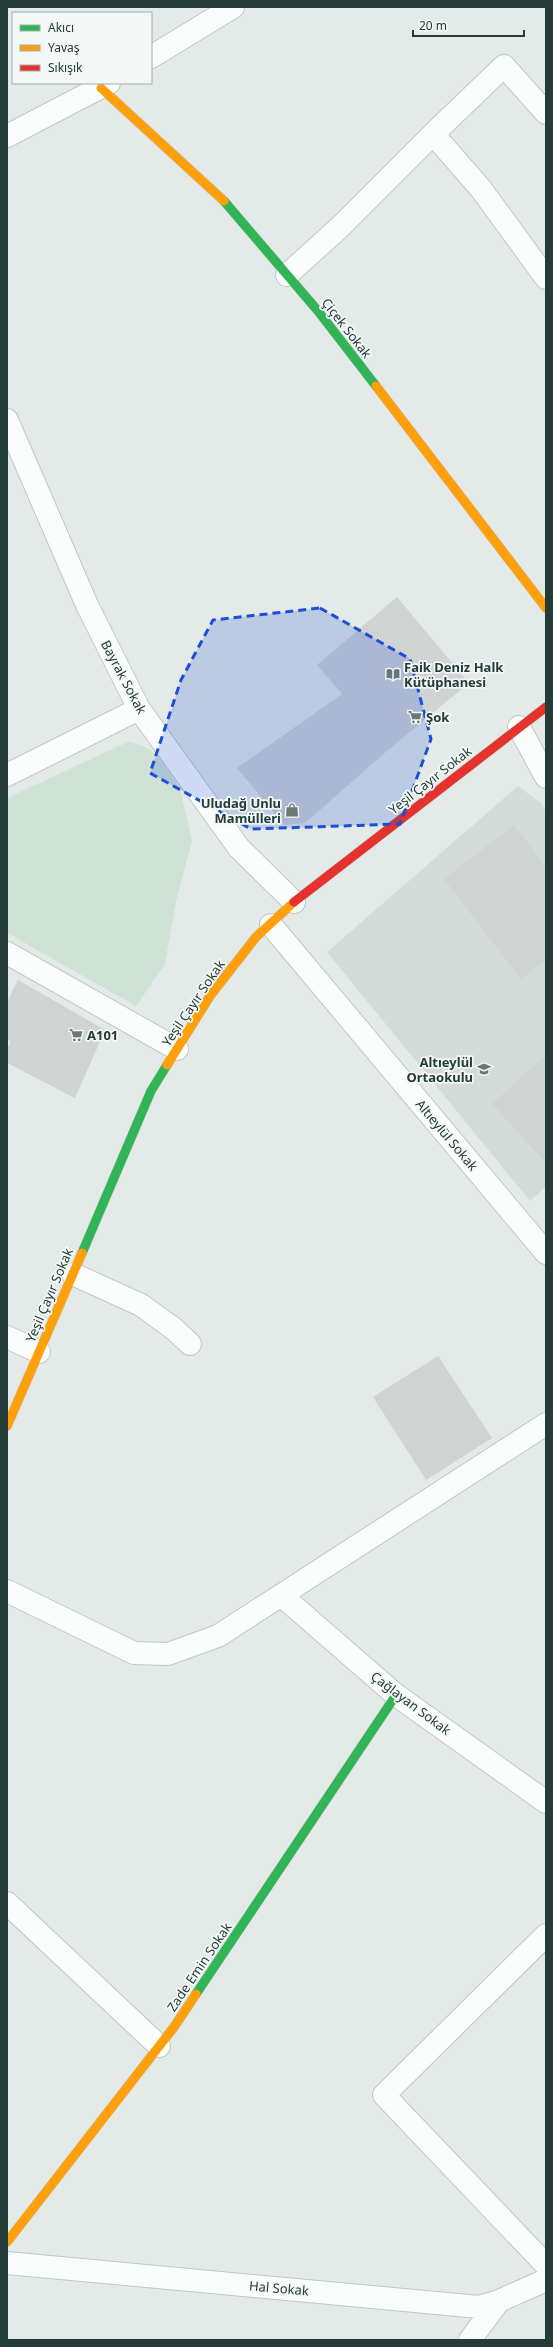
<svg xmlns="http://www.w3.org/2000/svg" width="553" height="2347" font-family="'Noto Sans',sans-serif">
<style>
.built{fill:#d3dbd8}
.green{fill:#cfe2d6}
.building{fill:#cfd3d2}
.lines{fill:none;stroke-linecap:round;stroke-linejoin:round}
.lane-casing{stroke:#c1c7c5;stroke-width:24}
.street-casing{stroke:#c1c7c5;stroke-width:24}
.fast-casing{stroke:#c0c7c5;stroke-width:10}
.slow-casing{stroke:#c0c7c5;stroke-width:10}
.jam-casing{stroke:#c0c7c5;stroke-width:10}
.lane{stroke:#fbfcfc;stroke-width:22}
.street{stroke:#fbfcfc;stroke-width:22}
.fast{stroke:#30b455;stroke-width:9}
.slow{stroke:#ff9f0a;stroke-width:9}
.jam{stroke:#e5322d;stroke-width:9}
.marked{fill:#1d4ed8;fill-opacity:0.2;stroke:#1d4ed8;stroke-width:3;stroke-dasharray:8 5;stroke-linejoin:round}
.labels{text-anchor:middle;stroke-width:3.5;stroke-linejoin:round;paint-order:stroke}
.street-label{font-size:13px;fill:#233c38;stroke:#f3f8f6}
.poi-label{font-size:13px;font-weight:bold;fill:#233c38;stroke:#f3f8f6;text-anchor:start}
</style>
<rect width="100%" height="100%" fill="#e4eae8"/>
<!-- built -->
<path class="built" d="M518,786L542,804L546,812V1187L530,1201L327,952Z"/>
<!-- green -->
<path class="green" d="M130,741L149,749L162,762L180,789L192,841L176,901L165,964L136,1006L7,933V798Z"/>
<!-- building -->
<path class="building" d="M397,597L469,683L388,750L305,823L284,825L237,768L342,694L317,665Z
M514,825L546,867V960L521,979L444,879Z
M18,980L105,1030L75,1098L7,1063V1050L11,1041L7,1040V1002Z
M546,1055V1163L492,1104Z
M438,1356L492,1438L426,1480L373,1397Z"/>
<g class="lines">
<!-- lane casing -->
<g class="lane-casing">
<path id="lane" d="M73,1274L141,1305L174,1329L190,1344"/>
</g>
<!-- street casing -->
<g class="street-casing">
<path id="street" d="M151,57L233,7
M433,134L504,66L546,113
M7,136L109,83
M287,275L340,227L433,134L481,189L546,278
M7,420L87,605L139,709L239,848L294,902
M519,727L546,777
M7,775L139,709
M271,925L546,1253
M7,953L177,1049
M7,1337L39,1352
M7,1591L134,1653L168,1654L218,1636L546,1424
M282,1596L396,1695L546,1802
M7,1903L159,2046
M546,1935L384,2095L546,2265
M7,2263L479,2307L499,2301L546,2280
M470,2340L499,2301"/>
</g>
<!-- fast casing -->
<g class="fast-casing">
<path id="fast" d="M224,201L318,311L376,386
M82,1253L151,1091L167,1065
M196,1994L396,1695"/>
</g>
<!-- slow casing -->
<g class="slow-casing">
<path id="slow" d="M101,88L224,201
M376,386L546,608
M167,1065L210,996L256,937L294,902
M7,1426L82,1253
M7,2242L174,2027L196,1994"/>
</g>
<!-- jam casing -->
<g class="jam-casing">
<path id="jam" d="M294,902L546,707"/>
</g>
<!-- lane -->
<use href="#lane" class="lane"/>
<!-- street -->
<use href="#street" class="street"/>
<!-- fast -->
<use href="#fast" class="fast"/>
<!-- slow -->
<use href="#slow" class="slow"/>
<!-- jam -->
<use href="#jam" class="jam"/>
</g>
<!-- marked area -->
<path class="marked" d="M320,608L410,659L431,739L400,824L251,829L150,773L181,680L213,620Z"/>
<!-- icons -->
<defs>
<g id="library-bare" transform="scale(1.08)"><path d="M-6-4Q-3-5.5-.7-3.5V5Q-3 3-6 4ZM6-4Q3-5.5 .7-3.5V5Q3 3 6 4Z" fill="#677976" stroke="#f3f8f6" stroke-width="2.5" paint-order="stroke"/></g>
<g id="supermarket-bare" transform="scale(1.08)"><path d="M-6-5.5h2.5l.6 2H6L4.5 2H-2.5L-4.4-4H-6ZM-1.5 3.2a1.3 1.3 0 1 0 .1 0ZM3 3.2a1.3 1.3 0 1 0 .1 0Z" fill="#677976" stroke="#f3f8f6" stroke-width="2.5" paint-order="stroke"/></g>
<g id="shop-bare" transform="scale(1.08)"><path d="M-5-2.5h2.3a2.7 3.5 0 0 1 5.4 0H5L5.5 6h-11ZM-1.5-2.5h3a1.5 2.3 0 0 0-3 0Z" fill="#677976" stroke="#f3f8f6" stroke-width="2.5" paint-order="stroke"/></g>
<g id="school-bare" transform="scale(1.08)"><path d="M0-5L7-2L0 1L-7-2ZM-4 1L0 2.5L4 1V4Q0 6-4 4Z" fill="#677976" stroke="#f3f8f6" stroke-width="2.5" paint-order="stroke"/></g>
</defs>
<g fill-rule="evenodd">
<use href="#library-bare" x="393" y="674"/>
<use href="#supermarket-bare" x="415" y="717"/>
<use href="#shop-bare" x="292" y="810"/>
<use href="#supermarket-bare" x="76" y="1035"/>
<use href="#school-bare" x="484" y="1069"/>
</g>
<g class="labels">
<!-- street labels -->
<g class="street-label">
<text transform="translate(347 328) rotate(52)" y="5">Çiçek Sokak</text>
<text transform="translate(124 677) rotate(62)" y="5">Bayrak Sokak</text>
<text transform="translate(430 780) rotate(-38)" y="5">Yeşil Çayır Sokak</text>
<text transform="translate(193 1003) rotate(-56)" y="5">Yeşil Çayır Sokak</text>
<text transform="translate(447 1135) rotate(50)" y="5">Altıeylül Sokak</text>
<text transform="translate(49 1295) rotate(-67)" y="5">Yeşil Çayır Sokak</text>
<text transform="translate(411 1703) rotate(37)" y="5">Çağlayan Sokak</text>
<text transform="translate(199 1967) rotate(-56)" y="5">Zade Emin Sokak</text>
<text transform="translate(279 2288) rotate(5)" y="5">Hal Sokak</text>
</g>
<!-- poi labels -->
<g class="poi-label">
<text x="404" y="672">Faik Deniz Halk<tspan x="404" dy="15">Kütüphanesi</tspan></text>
<text x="426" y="722">Şok</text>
<text x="281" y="808" text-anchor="end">Uludağ Unlu<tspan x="281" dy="15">Mamülleri</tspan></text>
<text x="87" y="1040">A101</text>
<text x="473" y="1067" text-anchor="end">Altıeylül<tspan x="473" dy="15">Ortaokulu</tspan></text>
</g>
</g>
<!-- border -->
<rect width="553" height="2347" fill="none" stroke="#233c38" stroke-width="16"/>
<!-- legend -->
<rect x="12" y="12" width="140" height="72" fill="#f3f8f6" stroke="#a0adaa"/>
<rect x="20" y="25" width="20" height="6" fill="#30b455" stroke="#a0adaa"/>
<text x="48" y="32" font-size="12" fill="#233c38">Akıcı</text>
<rect x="20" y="45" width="20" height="6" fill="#ff9f0a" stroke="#a0adaa"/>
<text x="48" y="52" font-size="12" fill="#233c38">Yavaş</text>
<rect x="20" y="65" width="20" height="6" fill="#e5322d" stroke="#a0adaa"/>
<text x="48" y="72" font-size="12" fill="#233c38">Sıkışık</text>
<!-- scale -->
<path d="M413 30v6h111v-6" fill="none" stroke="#233c38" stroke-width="2"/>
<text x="419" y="30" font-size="12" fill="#233c38" stroke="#f3f8f6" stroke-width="3" paint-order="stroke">20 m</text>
</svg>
